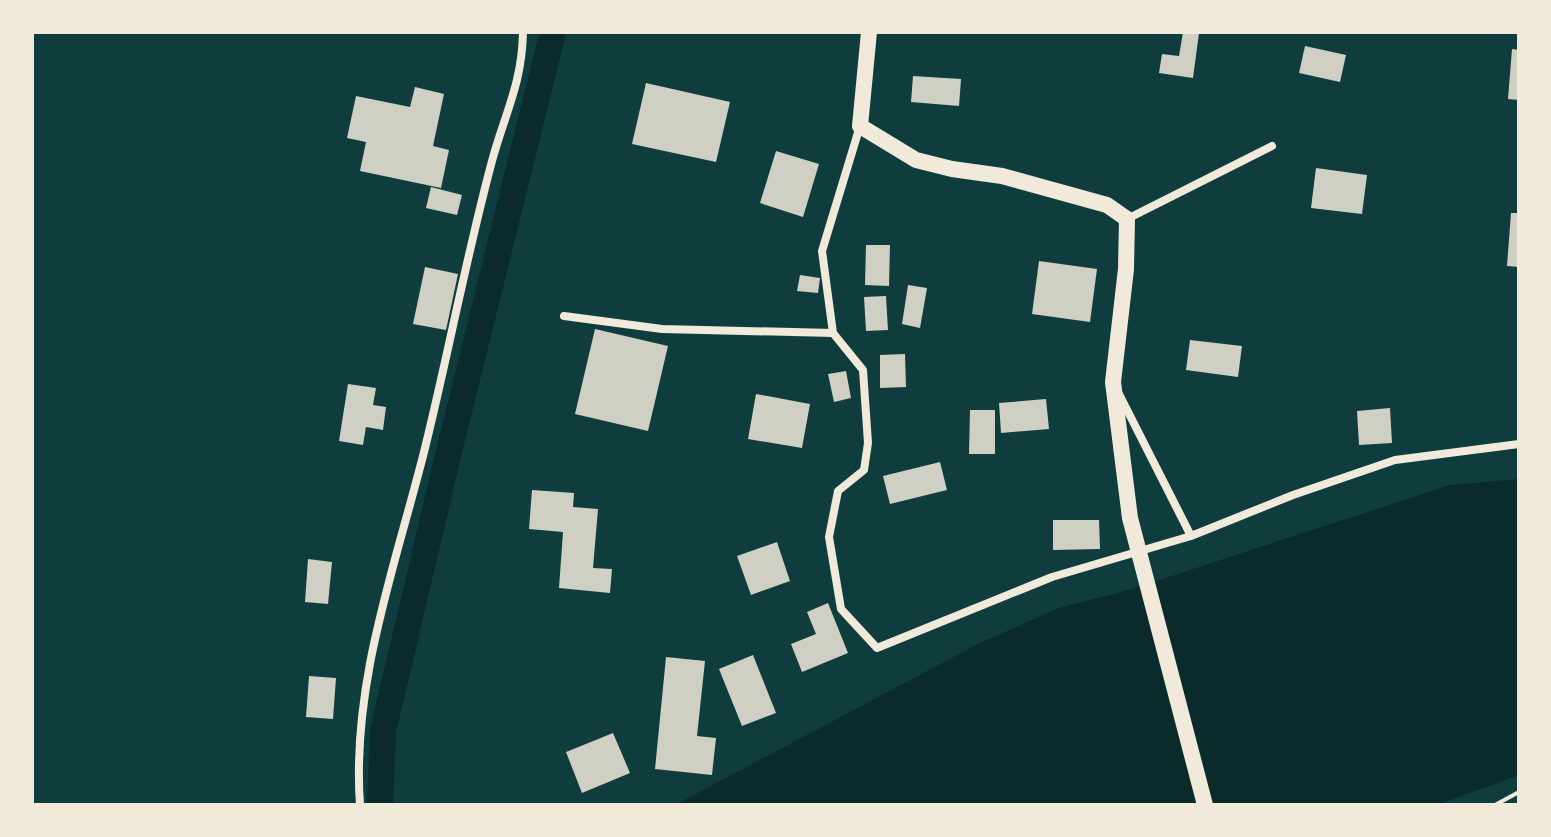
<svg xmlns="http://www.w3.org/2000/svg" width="1551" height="837" font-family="'DejaVu Sans',sans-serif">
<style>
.water{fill:#0a2a2b}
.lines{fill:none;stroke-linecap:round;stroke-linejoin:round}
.canal{stroke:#0a2a2b;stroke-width:26}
.building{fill:#cfcfc3}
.path{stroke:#f1e9da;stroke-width:4}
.minor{stroke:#f1e9da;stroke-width:8}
.secondary{stroke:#f1e9da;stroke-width:16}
</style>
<rect width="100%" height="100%" fill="#0f3d3e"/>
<!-- water -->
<path class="water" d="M1519,479V775L1437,805H675L980,643L1059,608L1132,589L1450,485Z"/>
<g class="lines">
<!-- canal -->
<path class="canal" d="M380,805L383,731L451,443L553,32"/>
</g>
<!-- building -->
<path class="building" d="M1183,32L1199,33L1193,78L1159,73L1162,54L1179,56Z
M1305,46L1346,55L1340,82L1299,73Z
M1512,49L1519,50V100L1508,99Z
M913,76L961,79L959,106L911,102Z
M646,83L730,102L716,162L632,144Z
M415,87L444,94L433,146L449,150L441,188L360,171L366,142L347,138L356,96L410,107Z
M776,151L819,164L803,217L760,203Z
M1316,168L1367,175L1362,214L1311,208Z
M431,187L462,195L457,215L426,208Z
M1511,213H1519V267L1507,266Z
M866,245H890L889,286L865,285Z
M1039,261L1097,269L1090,322L1032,314Z
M425,267L458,274L446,330L413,324Z
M800,275L820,278L818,293L797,291Z
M908,285L927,288L920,328L902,324Z
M886,296L888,330L866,331L864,297Z
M595,329L668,346L648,431L575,414Z
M1190,340L1242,346L1238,377L1186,370Z
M905,354L906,387L880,388V355Z
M846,371L851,398L834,402L828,374Z
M348,384L376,388L373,405L386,407L383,430L366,427L363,445L339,441Z
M756,394L810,404L802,448L748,439Z
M1046,399L1049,429L1001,433L999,403Z
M1390,408L1392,443L1359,445L1357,411Z
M970,410H995V454H969Z
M940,462L947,490L890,504L883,476Z
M532,490L574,493L573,507L598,509L593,568L612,569L610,593L559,588L563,532L529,529Z
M1053,520H1099L1100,549L1053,550Z
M777,542L790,581L751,595L737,556Z
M308,559L332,562L328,604L305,602Z
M828,603L848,653L802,672L791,644L816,634L807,612Z
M753,655L776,713L742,726L719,669Z
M666,657L705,661L697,736L716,738L712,775L655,769Z
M309,676L336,678L333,719L306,717Z
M613,733L630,773L582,793L566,752Z"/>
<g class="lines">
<!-- path -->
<path class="path" d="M1495,805L1519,792"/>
<!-- minor -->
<path class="minor" d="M860,126L822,251L833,333L863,370L868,443L864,470L838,491L829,537L841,609L877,648L1052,577L1191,536
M1127,219L1272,146
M564,316L662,329L833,333
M1119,394L1191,536L1293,495L1395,460L1519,444
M360,805C351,681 397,562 426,444C449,350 467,254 492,161C505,113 522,84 523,32"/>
<!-- secondary -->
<path class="secondary" d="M869,32L860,126L916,160L952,169L1002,176L1107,205L1127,219L1126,269L1113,382L1130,518L1205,805"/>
</g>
<!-- border -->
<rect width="1551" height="837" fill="none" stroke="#f1e9da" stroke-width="68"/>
</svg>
